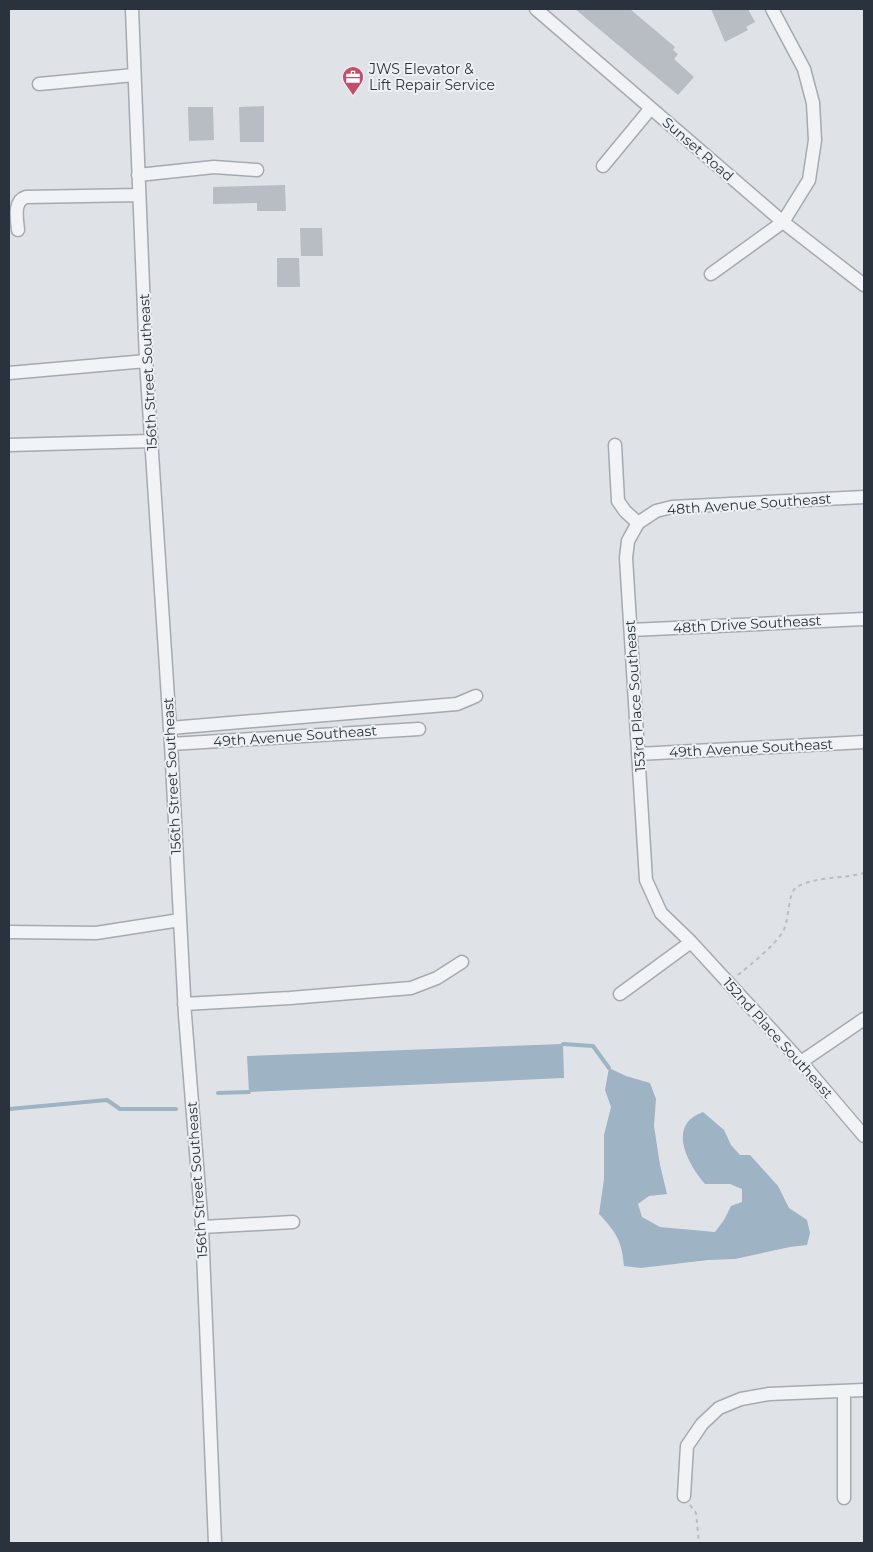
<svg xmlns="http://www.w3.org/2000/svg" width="873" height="1552" font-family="Montserrat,sans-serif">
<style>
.water{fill:#9eb3c4}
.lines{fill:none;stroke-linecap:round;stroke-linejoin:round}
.stream{stroke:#9eb3c4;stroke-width:4}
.building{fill:#b7bdc3}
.minor-casing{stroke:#a5aab1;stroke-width:15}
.path{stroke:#babdc2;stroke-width:2;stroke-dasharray:4 4;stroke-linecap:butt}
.minor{stroke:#f2f3f6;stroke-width:12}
.labels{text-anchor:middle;stroke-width:4;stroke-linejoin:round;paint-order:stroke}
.poi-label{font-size:14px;fill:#2a323d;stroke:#eff2f5;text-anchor:start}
.street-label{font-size:14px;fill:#2a323d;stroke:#eff2f5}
</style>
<rect width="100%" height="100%" fill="#dfe3e7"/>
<!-- water -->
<path class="water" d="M563,1044L564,1078L249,1092L247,1056Z
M609,1068L626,1076L650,1083L656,1099L654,1126L660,1165L667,1194L649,1196L638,1204L642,1217L660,1227L715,1232L724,1220L731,1206L742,1202V1189L730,1184H705C688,1164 666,1125 703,1112L724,1130L731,1145L740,1155H750L778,1186L789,1208L807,1220L810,1233L807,1245L790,1247L735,1259L708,1260L641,1268L624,1266C622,1241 616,1232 599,1214L604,1179V1135L611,1107L605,1090Z"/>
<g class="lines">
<!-- stream -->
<path class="stream" d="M563,1044L593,1046L609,1068
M218,1093L249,1092
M9,1109L107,1100L120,1109H176"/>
</g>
<!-- building -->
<path class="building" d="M575,9H630L675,47L673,50L678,54L674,59L694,77L678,95Z
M711,9H748L755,22L746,27L748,30L725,42Z
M264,106V142H240L239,107Z
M188,107H213L214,140L189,141Z
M285,185L286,211H257V203L213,204V187Z
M300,228H322L323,256H301Z
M277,258H299L300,287H277Z"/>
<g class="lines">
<!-- minor casing -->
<g class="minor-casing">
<path id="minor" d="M132,9L146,361L171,744L185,1015L202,1227L215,1543
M536,9L783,222L864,285
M39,84L134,75
M603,166L651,108
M138,175L214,167L257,170
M18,230C17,219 13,201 26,197L139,195
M711,274L783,222L809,180L815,140L813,103L804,69L772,9
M9,373L146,361
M9,445L151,441
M615,445L618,501L625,511L638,523L628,541L626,558L646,880L661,913L691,942L801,1062L864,1136
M638,523L656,511L672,507L864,497
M631,630L864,619
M170,728L457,704L476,696
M171,744L419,729
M638,754L864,742
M9,932L96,933L180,920
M620,994L691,942
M184,1004L290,998L411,988L437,978L462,962
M801,1062L864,1019
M202,1227L293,1222
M684,1496L687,1446L702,1424L719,1408L741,1399L769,1394L864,1390
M844,1498V1391"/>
</g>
<!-- path -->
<path class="path" d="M738,975C751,964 773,947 782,933C790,922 787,892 797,887C815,876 845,879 864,873
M690,1505L696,1513L699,1543"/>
<!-- minor -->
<use href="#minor" class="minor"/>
</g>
<!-- icons -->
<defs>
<g id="office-pin" transform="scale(1.125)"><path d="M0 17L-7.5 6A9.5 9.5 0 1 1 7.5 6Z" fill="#c14f69" stroke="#eff2f5"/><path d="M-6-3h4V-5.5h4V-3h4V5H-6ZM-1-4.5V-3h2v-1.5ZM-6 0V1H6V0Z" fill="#fff"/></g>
</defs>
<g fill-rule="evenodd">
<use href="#office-pin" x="353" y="77"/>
</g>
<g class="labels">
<!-- poi labels -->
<g class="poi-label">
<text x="369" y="74">JWS Elevator &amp;<tspan x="369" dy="16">Lift Repair Service</tspan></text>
</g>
<!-- street labels -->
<g class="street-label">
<text transform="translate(698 149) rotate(41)" y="5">Sunset Road</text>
<text transform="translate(148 372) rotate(-93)" y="5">156th Street Southeast</text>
<text transform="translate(749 504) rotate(-4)" y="5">48th Avenue Southeast</text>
<text transform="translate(747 624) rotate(-3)" y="5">48th Drive Southeast</text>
<text transform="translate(635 696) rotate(-94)" y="5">153rd Place Southeast</text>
<text transform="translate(295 736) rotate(-4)" y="5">49th Avenue Southeast</text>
<text transform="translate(751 748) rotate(-3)" y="5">49th Avenue Southeast</text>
<text transform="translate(172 776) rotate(-93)" y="5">156th Street Southeast</text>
<text transform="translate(778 1038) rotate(48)" y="5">152nd Place Southeast</text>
<text transform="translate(197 1180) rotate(-94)" y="5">156th Street Southeast</text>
</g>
</g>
<!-- border -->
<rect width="873" height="1552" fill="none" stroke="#2a323d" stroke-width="20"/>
</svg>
